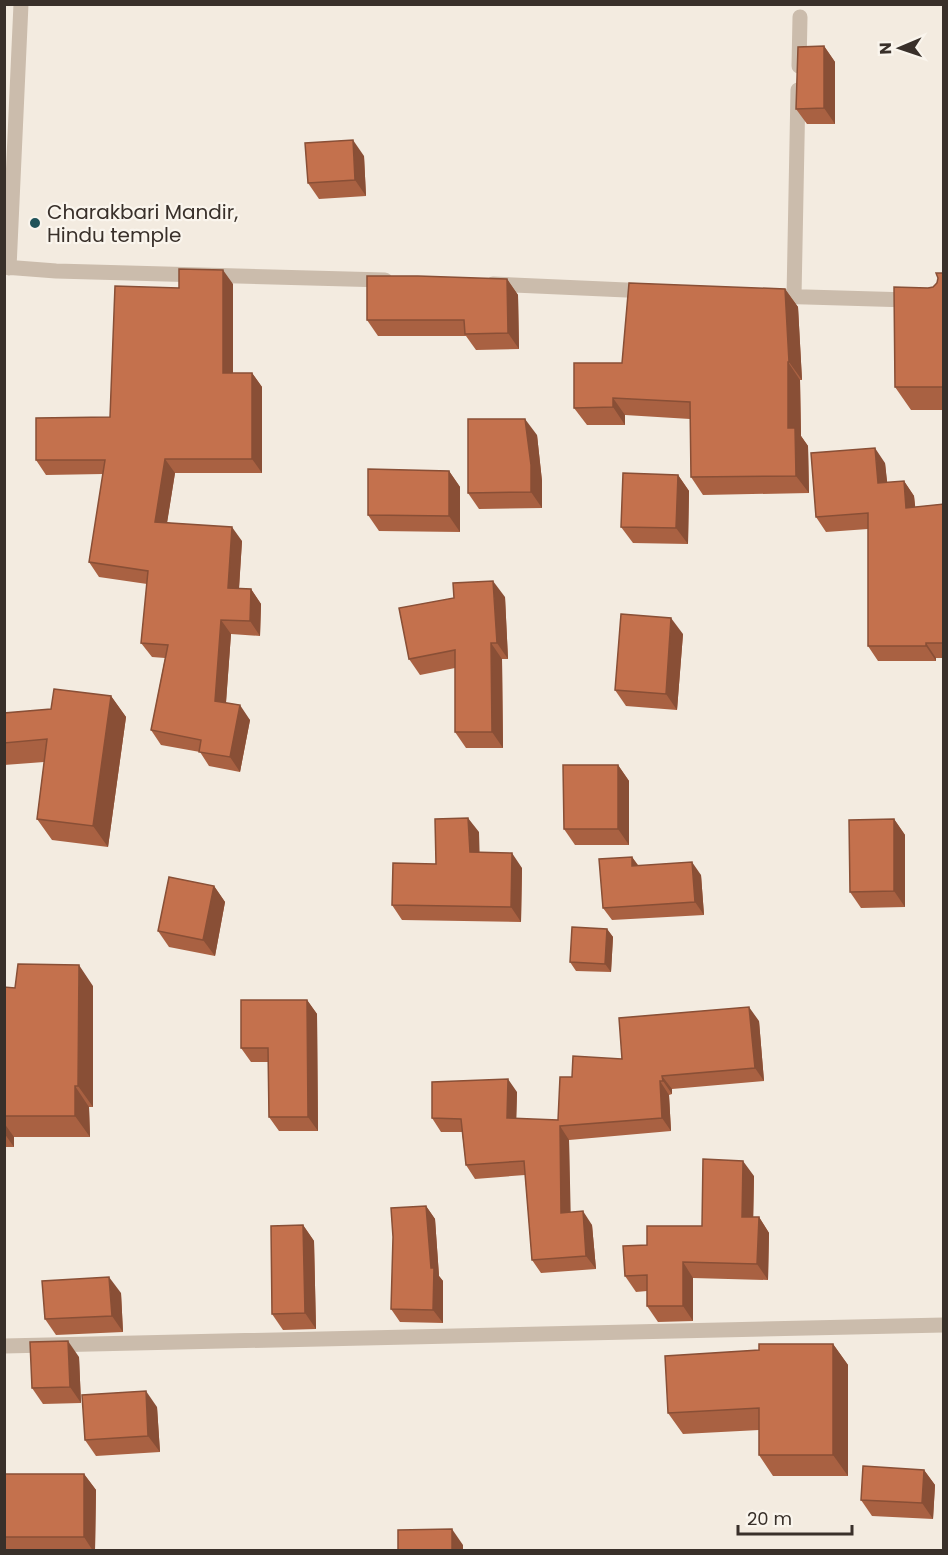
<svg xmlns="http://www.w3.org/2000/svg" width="948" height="1555" font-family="Poppins,sans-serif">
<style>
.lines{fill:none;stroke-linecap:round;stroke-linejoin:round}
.street{stroke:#cbbcac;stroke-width:15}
.wall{fill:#a96142}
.shaded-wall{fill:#894f36}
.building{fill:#c4714d;stroke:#894f36;stroke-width:1.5}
.poi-dot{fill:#20535a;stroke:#faf5ed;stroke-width:2}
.labels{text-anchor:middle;stroke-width:4.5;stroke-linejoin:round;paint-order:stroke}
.poi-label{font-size:20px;fill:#39302a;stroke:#faf5ed;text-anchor:start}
</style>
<rect width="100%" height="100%" fill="#f3ebe0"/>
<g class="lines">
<!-- street -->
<path class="street" d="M799,66L800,17
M4,267L56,271L385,280
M9,268L21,4
M493,284L649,291
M772,296L944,301
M794,297L798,90
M4,1346L944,1325"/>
</g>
<!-- wall -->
<path class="wall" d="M824,46L835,62V124H807L796,109Z
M364,156L366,196L319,199L308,183Z
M944,273V410H911L895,387L928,288L933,287Z
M507,279L518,295L519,349L476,350L466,336H378L367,320Z
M233,284V373H252L262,387V473H175L167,522L242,541L239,589H251L261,604L260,636L231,634L226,703L250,720L240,772L209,766L200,752L161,745L151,730L165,658L152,657L141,643L147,584L99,577L89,562L103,474L46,475L36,460L110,417L179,288Z
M785,289L798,307L802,380H800L801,436L808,446L809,493L703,495L691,477L690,419L625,415V425H587L574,408L622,363Z
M537,435L542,481V508L479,509L468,493Z
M885,463L887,483L904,481L914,496L915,507L944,504V658H936V661H878L868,646V529L826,532L816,517Z
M449,471L460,487V532L379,531L368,515Z
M678,475L689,491L688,544L633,543L621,527Z
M505,597L508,659H502L503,748H466L455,732V668L420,675L409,659Z
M683,634L677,710L626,706L615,690Z
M111,696L126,717L108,847L52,840L37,819L44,762L4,765V713L51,709Z
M618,765L629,781V845H575L564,829Z
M894,819L905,835V907L861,908L850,892Z
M479,832V853L522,868L521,922L402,920L392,905L436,864Z
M632,857L638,865L701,875L704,915L612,920L603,908Z
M214,886L225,902L215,956L169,947L158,931Z
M607,929L613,937L611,972L576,971L570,962Z
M93,986V1107H89L90,1137H14V1147H4V987L15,988Z
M307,1000L317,1014L318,1131H279L269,1117L268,1062H251L241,1048Z
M759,1021L764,1081L672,1089V1094L669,1095L671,1131L569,1140L570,1212L592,1225L596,1269L541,1273L532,1260L525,1175L475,1179L466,1165L462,1132H441L432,1118L517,1092L516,1119L558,1120L572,1077L622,1059Z
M754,1176L753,1217H759L769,1233L768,1280L693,1278V1321L658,1322L647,1306V1291L636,1292L625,1276L702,1226Z
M426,1206L435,1219L439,1276L443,1281V1323L400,1322L391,1309Z
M303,1225L314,1241L316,1329L283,1330L272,1314Z
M121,1293L123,1332L56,1335L45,1319Z
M833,1344L848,1365V1476H773L759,1455V1430L683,1434L668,1413L759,1350Z
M79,1357L81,1403L43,1404L32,1388Z
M157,1407L160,1452L96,1456L85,1440Z
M924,1470L935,1485L933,1519L872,1516L861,1500Z
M4,1474H84L96,1490L95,1551H4Z"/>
<!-- shaded-wall -->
<path class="shaded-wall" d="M824,46L835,62V124L824,108Z
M353,140L364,156L366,196L355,180Z
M223,270L233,284V387L223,373Z
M507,279L518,295L519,349L508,333Z
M785,289L798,307L802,380L789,362Z
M788,362L800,380L801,436L808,446L809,493L796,476L788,428Z
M252,373L262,387V473L252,459Z
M613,398L625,415V425L613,407Z
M525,419L537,435L542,481V508L531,492Z
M875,448L885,463L889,498L878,483Z
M165,459L175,473L165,536L155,522Z
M449,471L460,487V532L449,516Z
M678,475L689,491L688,544L676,528Z
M904,481L914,496L917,522L906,508Z
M232,527L242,541L238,603L228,588Z
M493,581L505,597L508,659L497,643Z
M251,589L261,604L260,636L250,621Z
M671,618L683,634L677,710L666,694Z
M221,620L231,634L225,715L215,701Z
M491,643L502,659L503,748L492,732Z
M926,643L936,658V661L926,646Z
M111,696L126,717L108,847L93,826Z
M240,705L250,720L240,772L230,757Z
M618,765L629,781V845L618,829Z
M468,818L479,832L480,867L470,852Z
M894,819L905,835V907L894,891Z
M512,853L522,868L521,922L511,907Z
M632,857L641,870L632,866Z
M692,862L701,875L704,915L695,902Z
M214,886L225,902L215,956L203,940Z
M607,929L613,937L611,972L605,964Z
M79,965L93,986V1107L78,1086Z
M307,1000L317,1014L318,1131L308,1117Z
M749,1007L759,1021L764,1081L755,1068Z
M662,1076L672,1089V1094L663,1081Z
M508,1079L517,1092L516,1132L507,1118Z
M660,1081L669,1095L671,1131L662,1118Z
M75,1086L89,1107L90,1137L75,1116Z
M4,1123L14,1137V1147L4,1133Z
M560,1126L569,1140L571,1226L561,1213Z
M743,1161L754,1176L753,1233L742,1217Z
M426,1206L435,1219L439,1276L443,1281V1323L433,1310Z
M583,1211L592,1225L596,1269L586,1256Z
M759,1217L769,1233L768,1280L757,1264Z
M303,1225L314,1241L316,1329L305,1313Z
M683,1262L693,1278V1321L683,1306Z
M109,1277L121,1293L123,1332L112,1316Z
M68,1341L79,1357L81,1403L70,1387Z
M833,1344L848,1365V1476L833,1455Z
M146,1391L157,1407L160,1452L148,1436Z
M924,1470L935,1485L933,1519L922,1503Z
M84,1474L96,1490L95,1551H93L84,1537Z
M452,1529L463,1545V1551H452Z"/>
<!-- building -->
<path class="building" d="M824,46V108L796,109L798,47Z
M353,140L355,180L308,183L305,143Z
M179,269L223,270V373H252V459H165L155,522L232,527L228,588L251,589L250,621L221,620L215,701L240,705L230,757L199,752L201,740L151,730L168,645L141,643L148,571L89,562L105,460H36V418L110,417L115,286L179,288Z
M936,273H944V387H895L894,287L928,288L933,287L937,283L938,278Z
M367,276H418L507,279L508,333L465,334L464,320H367Z
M629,283L785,289L789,362H788V428H795L796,476L691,477L690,402L613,398V407L574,408V363H622Z
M468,419H525L531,465V492L468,493Z
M875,448L878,483L904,481L906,508L944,504V643H926V646H868V513L816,517L811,453Z
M368,469L449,471V516L368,515Z
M623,473L678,475L676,528L621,527Z
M493,581L497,643H491L492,732H455V650L409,659L399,608L454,598L453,583Z
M621,614L671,618L666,694L615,690Z
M54,689L111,696L93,826L37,819L47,739L4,743V713L51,709Z
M563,765H618V829H564Z
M468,818L470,852L512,853L511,907L392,905L393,863L436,864L435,819Z
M894,819V891L850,892L849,820Z
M632,857V866L692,862L695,902L603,908L599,859Z
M169,877L214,886L203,940L158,931Z
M572,927L607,929L605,964L570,962Z
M18,964L79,965L78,1086H75V1116H4V987L15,988Z
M241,1000H307L308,1117H269L268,1048H241Z
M749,1007L755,1068L662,1076L663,1081H660L662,1118L560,1126L561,1213L583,1211L586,1256L532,1260L524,1161L466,1165L461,1119L432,1118V1082L508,1079L507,1118L558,1120L560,1077H572L573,1056L622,1059L619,1018Z
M703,1159L743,1161L742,1217H759L757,1264L683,1262V1306H647V1275L625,1276L623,1246L647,1245V1226H702Z
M426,1206L431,1268H434L433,1310L391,1309L393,1237L391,1208Z
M303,1225L305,1313L272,1314L271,1226Z
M109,1277L112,1316L45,1319L42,1281Z
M68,1341L70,1387L32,1388L30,1342Z
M759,1344H833V1455H759V1408L668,1413L665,1356L759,1350Z
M146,1391L148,1436L85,1440L82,1395Z
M863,1466L924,1470L922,1503L861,1500Z
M4,1474H84V1537H4Z
M452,1529V1551H398V1530Z"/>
<!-- markers -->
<circle class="poi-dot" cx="35" cy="223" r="6"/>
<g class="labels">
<!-- poi labels -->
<g class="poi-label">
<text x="47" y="219">Charakbari Mandir,<tspan x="47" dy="23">Hindu temple</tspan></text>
</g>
</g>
<!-- border -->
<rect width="948" height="1555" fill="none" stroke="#39302a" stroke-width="12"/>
<!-- north arrow -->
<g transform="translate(900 48) rotate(268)" stroke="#faf5ed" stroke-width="4.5" paint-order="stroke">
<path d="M0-4.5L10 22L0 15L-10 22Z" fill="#39302a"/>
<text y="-9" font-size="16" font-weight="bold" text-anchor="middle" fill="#39302a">N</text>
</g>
<!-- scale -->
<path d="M738 1525v9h114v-9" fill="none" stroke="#39302a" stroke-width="3"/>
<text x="747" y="1525" font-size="18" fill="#39302a" stroke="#faf5ed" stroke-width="4.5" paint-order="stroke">20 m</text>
</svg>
